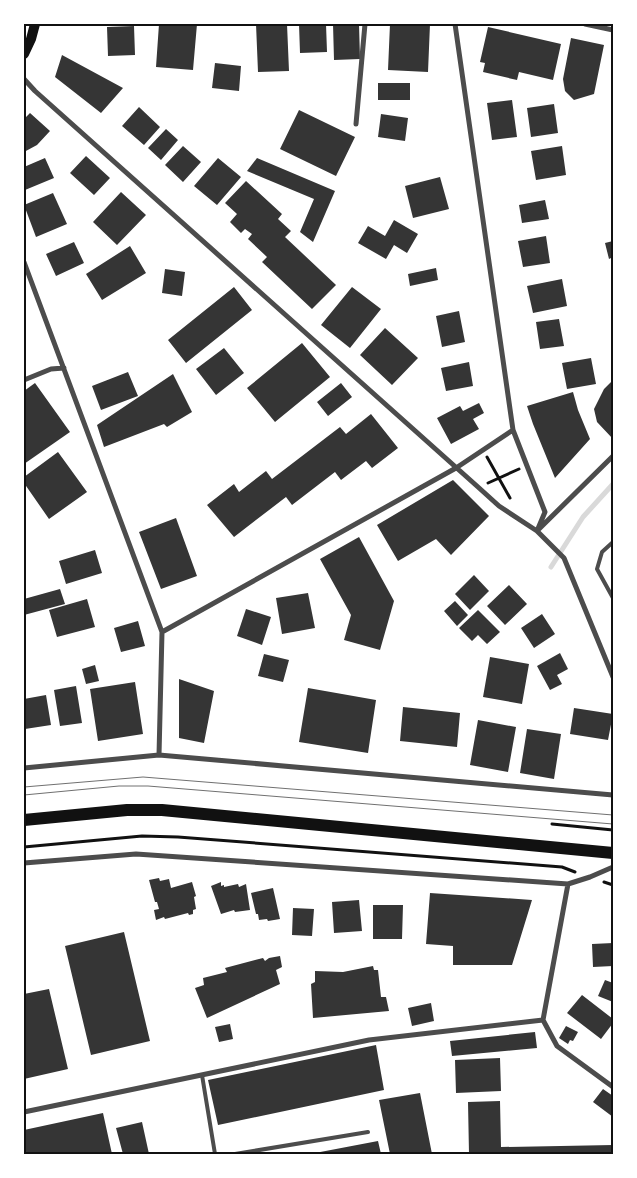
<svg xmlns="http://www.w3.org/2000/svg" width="637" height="1178" font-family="'Golos Text',sans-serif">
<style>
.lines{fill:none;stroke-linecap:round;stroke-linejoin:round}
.stream{stroke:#d9d9d9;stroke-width:5}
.building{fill:#353535}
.path{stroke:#111;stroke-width:3}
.service{stroke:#4c4c4c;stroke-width:4}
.minor{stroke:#4c4c4c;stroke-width:5}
.secondary{stroke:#111;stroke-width:10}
.primary{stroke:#111;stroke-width:12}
.tram{stroke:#707070;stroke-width:1}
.neatline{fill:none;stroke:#111;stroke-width:2}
</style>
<rect width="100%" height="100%" fill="#fff"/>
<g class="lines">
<!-- stream -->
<path class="stream" d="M551,567L583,517L613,484"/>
</g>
<!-- building -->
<path class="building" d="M159,24H197L193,70L156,67Z
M256,24H287L289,71L258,72Z
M299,24H326L327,52L300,53Z
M333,24H359L360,59L334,60Z
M390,24H430L428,72L388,70Z
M134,26L135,55L108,56L107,27Z
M488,27L561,44L553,80L519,72L517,80L483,72L485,63L480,62Z
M571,38L604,45L594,94L574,100L565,91L563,79Z
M62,55L123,88L101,113L55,77Z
M215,63L241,66L239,91L212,88Z
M378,83H410V100H378Z
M512,100L517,137L492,140L487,103Z
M554,104L558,133L531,137L527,108Z
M139,107L160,127L144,145L122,126Z
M299,110L355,137L336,176L280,149Z
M30,113L50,131L37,145L24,152V119Z
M381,114L408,118L405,141L378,137Z
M166,129L178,140L161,160L148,148Z
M183,146L201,162L183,182L165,165Z
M562,146L566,175L536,180L531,151Z
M86,156L110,178L94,195L70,173Z
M45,158L54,178L25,190L24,167Z
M218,158L241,177L217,205L194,186Z
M257,158L335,191L313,242L300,232L314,199L247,171Z
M440,177L449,209L413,218L405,186Z
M246,181L282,214L278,219L291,231L285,237L336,285L312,309L262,262L267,257L248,239L252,234L245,229L241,233L230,222L237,214L225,203Z
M121,192L146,215L117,245L93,222Z
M53,193L67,224L36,237L24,205Z
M545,200L549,219L522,223L519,205Z
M394,220L418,234L407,253L394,245L386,259L358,243L368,226L385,236Z
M546,236L550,263L523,267L518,241Z
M613,241V257L609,259L605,243Z
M74,242L84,263L56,276L46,254Z
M130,246L146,273L102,300L86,274Z
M436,268L438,280L410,286L408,274Z
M165,269L185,272L182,296L162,293Z
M562,279L567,306L533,313L527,286Z
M234,287L252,310L186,363L168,340Z
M352,287L381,309L350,348L321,325Z
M459,311L465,342L442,347L436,316Z
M559,319L564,346L540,349L536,322Z
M385,328L418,358L392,385L360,355Z
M302,343L330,377L275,422L247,388Z
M224,348L244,373L216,395L196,369Z
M591,358L596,384L567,389L562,363Z
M469,362L473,386L446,391L441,368Z
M128,372L138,396L101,410L92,386Z
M173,374L192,412L167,427L164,424L104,447L97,425Z
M613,380V439L597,422L594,409L604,389Z
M35,383L70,432L24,464V391Z
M341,383L352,397L328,416L317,402Z
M573,392L578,410L590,439L555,478L533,424L527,406Z
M479,403L484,413L473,419L479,429L451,444L437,418L460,406L463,411Z
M371,414L398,448L372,468L366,461L341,480L335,472L292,505L286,497L234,537L207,505L234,484L239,492L266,471L272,479L340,427L346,434Z
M58,452L87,492L49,519L24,483V477Z
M453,480L489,516L451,555L436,539L398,561L377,525Z
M176,518L197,576L161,589L139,532Z
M359,537L394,601L380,650L344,640L351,615L320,559Z
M95,550L102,573L66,584L59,561Z
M474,575L489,591L470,610L455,594Z
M509,585L527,604L505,625L487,606Z
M60,589L65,604L24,615V599Z
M308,593L315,628L282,634L276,598Z
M87,599L95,627L57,637L49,610Z
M455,601L468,615L457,626L444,611Z
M246,609L271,617L262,645L237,636Z
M478,610L500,632L487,644L478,635L472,641L459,628Z
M542,614L555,634L534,648L521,628Z
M138,621L145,646L121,652L114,628Z
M560,653L568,669L557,675L562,684L550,690L537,666Z
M264,654L289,660L283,682L258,676Z
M490,657L529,664L522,704L483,697Z
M95,665L99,681L86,684L82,669Z
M179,679L214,691L204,743L179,738Z
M135,682L143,734L98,741L90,689Z
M76,686L82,723L60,726L54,690Z
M308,688L376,700L368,753L299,742Z
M46,695L51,725L25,729L24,699Z
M403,707L460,713L457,747L400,741Z
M574,708L613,714L608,740L570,734Z
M478,720L516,727L508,772L470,765Z
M527,729L561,734L554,779L520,773Z
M159,878L160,881L169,879L171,888L192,882L196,896L194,897L196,909L193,910V914L189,915L188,913L165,919L164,917L156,920L154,910L159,909L157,902H155L149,880Z
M221,882V886L224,885V887L238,884L239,887L246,884L250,910L235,912L234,910L221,914L211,886Z
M273,888L280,919L268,921L267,919L259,920L258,914H256L251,893Z
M430,893L532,900L512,965H453V946L426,944Z
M359,900L362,931L334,933L332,902Z
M373,905H403L402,939H373Z
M293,908L314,909L312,936L292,935Z
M124,932L150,1041L91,1055L65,946Z
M613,943V966L593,967L592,944Z
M280,956L282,967L276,970L280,984L207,1018L195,988L204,985L203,978L227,972L225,968L263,958L265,961L269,958Z
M373,966L374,970H378L381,997H386L389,1011L313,1018L311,984L315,982V971L343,972Z
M605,980L613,983V1002L598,996Z
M49,989L68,1069L24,1079V994Z
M582,995L613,1019V1023L601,1039L567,1013Z
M431,1003L434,1021L412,1026L408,1008Z
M230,1024L233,1039L219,1042L215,1027Z
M566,1026L578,1032L573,1041L570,1040L568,1044L559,1038Z
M535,1032L537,1048L452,1056L450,1041Z
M376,1045L384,1090L218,1125L208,1080Z
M500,1058L501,1091L456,1093L455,1060Z
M603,1089L613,1096V1117L593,1102Z
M420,1093L432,1154H390L379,1100Z
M500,1101L501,1147L613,1145V1154H469L468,1102Z
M103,1113L112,1154H24V1130Z
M142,1122L149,1154H123L116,1128Z
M378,1141L381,1154H315V1153Z"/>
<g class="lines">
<!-- path -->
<path class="path" d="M487,457L510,498
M488,483L519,469
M552,824L613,830
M24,847L142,836L178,837L562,867L575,872
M604,882L613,885"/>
<!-- service -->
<path class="service" d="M613,542L602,552L597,569L613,598
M202,1075L215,1154
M235,1154L368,1132"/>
<!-- minor -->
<path class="minor" d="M455,24L513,430L545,512L537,531
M585,24L613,30
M24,79L35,91L478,487L499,506L537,531L564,558L613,677
M356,124L365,24
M24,262L162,632L159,755
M24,380L51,369L64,368
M539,529L613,456
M162,632L456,468L513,430
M24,768L159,755L613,795
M24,863L136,854L568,884L590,877L613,867
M543,1020L557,1046L613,1087
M24,1112L369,1040L543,1020L568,884"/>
<!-- secondary -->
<path class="secondary" d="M24,54L31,39L35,24"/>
<!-- primary -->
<path class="primary" d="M24,820L127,810H162L613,853"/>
<!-- tram -->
<path class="tram" d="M24,787L143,777L613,815
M24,795L119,786H148L613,824"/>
</g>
<!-- border -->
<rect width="637" height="1178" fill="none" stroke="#ffffff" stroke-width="50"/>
<rect x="25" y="25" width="587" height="1128" class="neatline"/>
</svg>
